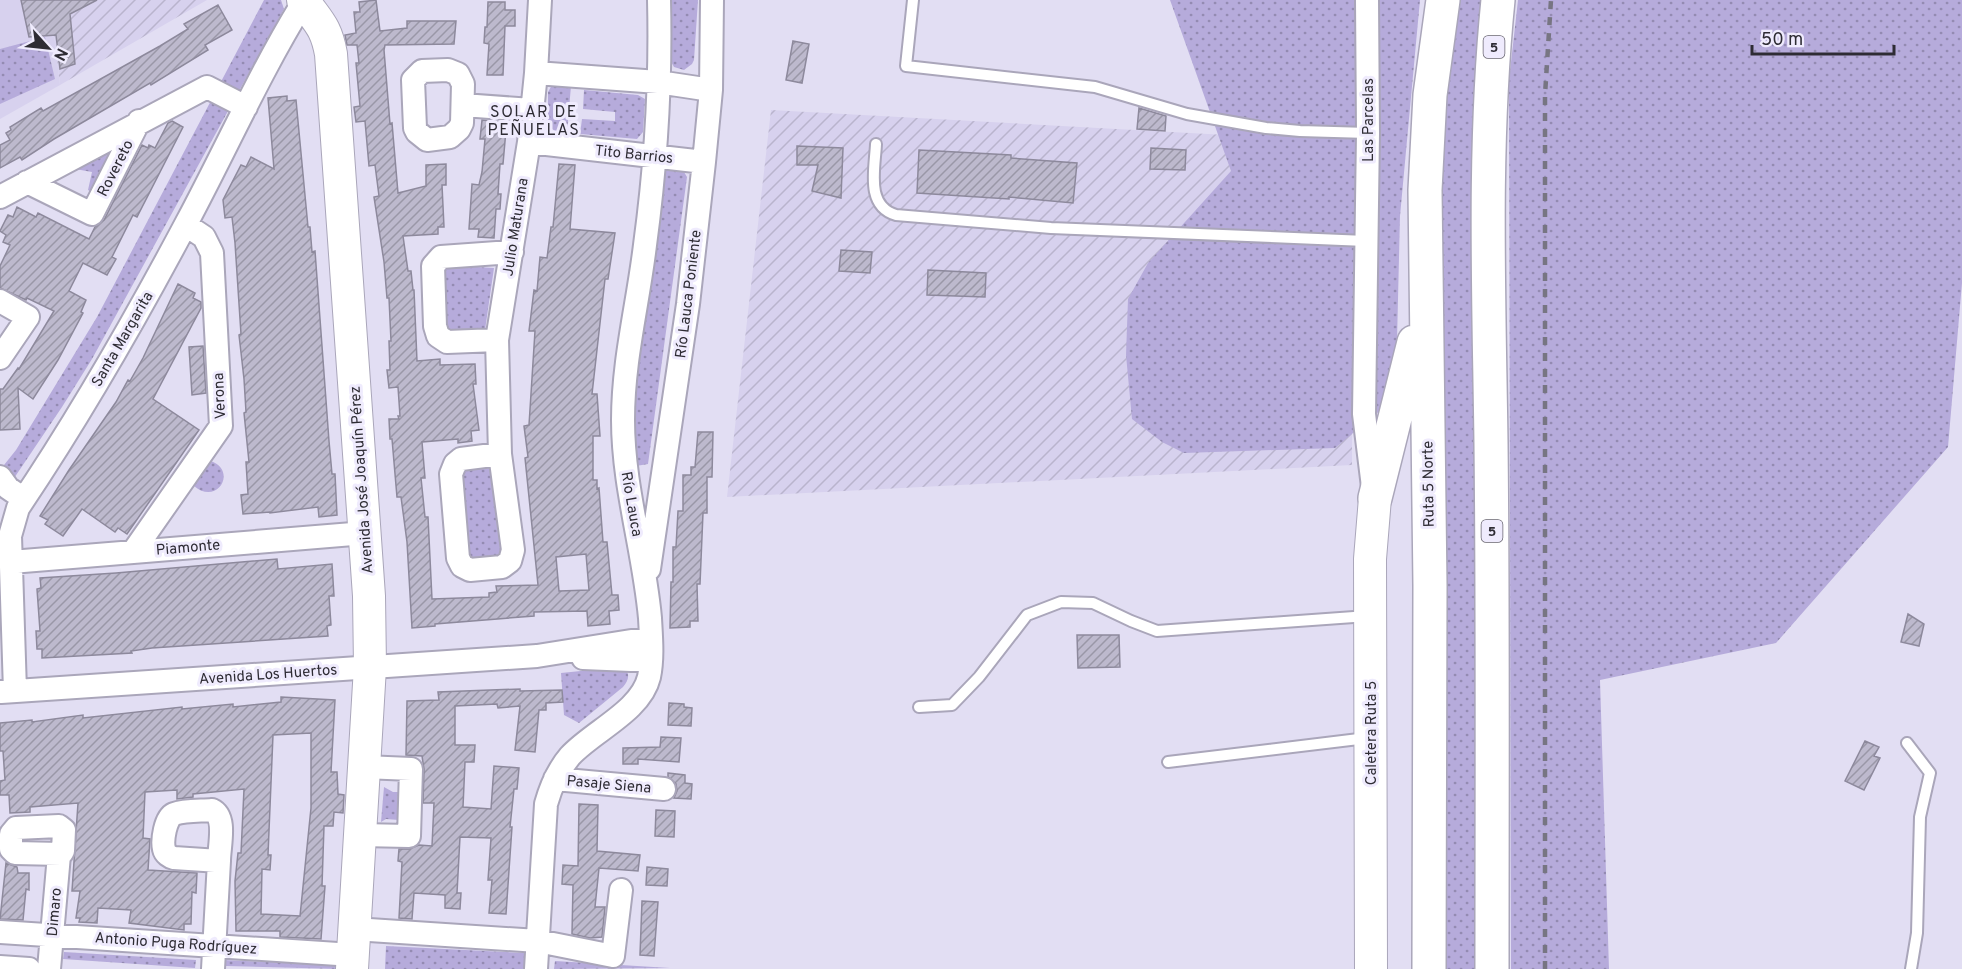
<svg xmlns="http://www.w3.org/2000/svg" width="1962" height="969" font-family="Overpass,sans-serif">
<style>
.built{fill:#d7d1ee}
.industrial{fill:url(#industrial-furrows)}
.grass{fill:url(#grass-dots)}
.building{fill:url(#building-hatch);stroke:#8d899c;stroke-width:1.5;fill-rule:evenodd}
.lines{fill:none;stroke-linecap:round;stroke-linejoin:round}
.lane-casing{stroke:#aaa6ba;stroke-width:14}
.street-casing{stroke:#aaa6ba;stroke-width:26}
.secondary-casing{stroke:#aaa6ba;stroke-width:34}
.highway-casing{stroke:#aaa6ba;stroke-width:36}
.lane{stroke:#fff;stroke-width:10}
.street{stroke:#fff;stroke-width:22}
.secondary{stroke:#fff;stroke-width:32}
.highway{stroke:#fff;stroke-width:33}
.rail{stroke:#777582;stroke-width:4.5;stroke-dasharray:8 8;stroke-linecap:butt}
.labels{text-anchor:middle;stroke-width:6;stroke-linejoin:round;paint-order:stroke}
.shield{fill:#efebfd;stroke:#686570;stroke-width:1.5}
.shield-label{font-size:14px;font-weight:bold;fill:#2e2c34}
.street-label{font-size:15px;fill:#2e2c34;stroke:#efebfd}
.neighbourhood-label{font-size:16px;letter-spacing:1.5px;fill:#2e2c34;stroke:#efebfd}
</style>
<defs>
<pattern id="industrial-furrows" width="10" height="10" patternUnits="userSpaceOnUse" patternTransform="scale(1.5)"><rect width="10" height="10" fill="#d7d1ee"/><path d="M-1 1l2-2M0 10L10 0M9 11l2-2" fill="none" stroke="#b9b4cd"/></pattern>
<pattern id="grass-dots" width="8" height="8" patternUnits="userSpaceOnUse" patternTransform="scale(1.5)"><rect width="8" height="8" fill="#b6abdb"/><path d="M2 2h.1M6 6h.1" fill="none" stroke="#948bb2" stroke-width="1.8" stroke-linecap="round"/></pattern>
<pattern id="building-hatch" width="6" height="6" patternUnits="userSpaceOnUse" patternTransform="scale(1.5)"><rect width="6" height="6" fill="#bdb9cd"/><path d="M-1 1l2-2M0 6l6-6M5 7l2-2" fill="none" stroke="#9a97a7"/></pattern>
</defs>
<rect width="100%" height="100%" fill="#e2def3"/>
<!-- built -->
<path class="built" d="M0,0H50L60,85L0,119Z"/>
<!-- industrial -->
<path class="industrial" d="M50,0H207L60,85Z
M771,110L1352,142V465L727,497Z"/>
<!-- grass -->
<path class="grass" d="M264,0H281L284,9L92,359L62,407L0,499V470L16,450L97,317Z
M670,0H698L694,60L692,64L684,70L674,67L669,58Z
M1170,0H1420L1400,216L1397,341L1382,409L1335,448L1184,453L1162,442L1132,419L1126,355L1128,299L1148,263L1231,171Z
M1456,0H1484L1479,969H1441L1439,156Z
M1518,0H1962V283L1948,447L1776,643L1600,680L1609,969H1511L1509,80Z
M45,37L55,79L0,104V49Z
M552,85L571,86L567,132L555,131L548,126V92Z
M584,90L638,95L645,99L643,132L637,139L580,134L582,119L615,121V112L583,109Z
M118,145L95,194L88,190L92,172L75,169Z
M681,167L687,177L648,464L630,467L628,427L662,173L665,169Z
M445,265L494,268L485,330L452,333L447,329L441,271Z
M211,461C238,471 217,506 194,486Z
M490,468L496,474L501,553L497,559L472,560L468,558L461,470Z
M620,667L626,669C630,676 628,681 623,687L579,723L564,715L561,673Z
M384,787L393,792H401L399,820L386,819L381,822Z
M386,946L525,953L524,969H385Z
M64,952L196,960L195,968L63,959Z
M223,960L339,965V969L226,966Z
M555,961L670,968L554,969Z"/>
<!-- building -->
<path class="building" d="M21,0H97L70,14L75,64L60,69L56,35L29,37Z
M376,0L380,31L407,28V21H456L454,44L385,45L384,50L390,124L392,123L398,193L426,186V165L446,164V185H442L444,227H438V234L403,236L408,271H411L413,290H414L417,361L440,359V365L475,364L476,384H473L479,430L471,431L472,441L458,443V439L422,442L425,478H421L425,517H428L432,599L489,597V593L497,592L496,586L538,585L525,458L528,457L524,426L529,425L535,331H529L534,290L537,291L540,257L547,258L551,227H553L559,164L575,165L570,229L615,233L608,279H605L592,394H597L600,436H593V480H597V489L599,488L603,542H607L612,595H618L619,610L609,611L610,624L588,626L587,611L534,612V616L435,624V626L412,628L407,542L401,497H397L392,439H390L389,419H399L398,416H400L398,387L389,388L387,370H390L389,341H391L389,298H387L384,262L374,197L379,196L375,165L369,166L365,121L356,122L354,107L360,106L356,63H359L357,45H347L345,35L356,33L354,12H360L359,2ZM586,554L589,590L559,591L556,557Z
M488,2H505V10H515V26H505L503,75H487L489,44L484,43L485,27H487Z
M218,5L232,30L205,45L208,50L151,85L150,83L54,139L22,160L20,157L0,168V145L10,140L6,133L11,130L10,127L41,108L43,111L160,46L188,29L184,24Z
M793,41L809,44L802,83L786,80Z
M287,96V101L296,100L308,227H310L312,252L315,251L329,441L332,474H335L337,515L319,517L318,507L270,513V512L243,514L241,495L248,494L246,462H249L244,413L246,412L244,379L239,335L241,334L235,243L232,217L225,218L223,200L241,165L246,167L251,157L274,169L268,98Z
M1139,108L1166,116L1165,131L1137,129Z
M482,120L501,122V130H506L503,164H500L498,194H501L500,209H496L494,238L478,237L479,229H469L472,184L479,185L482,172L485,139H480Z
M172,121L183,127L137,217L133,215L112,257L116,259L107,275L83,263L69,291L86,300L81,312L83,313L58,360L33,399L18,388L20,429L0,430V389H3L18,368L19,369L54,311L27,298L26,300L0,288V266L10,245L3,242L6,235L0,231L8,215L13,217L17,207L36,217L38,213L89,239L95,227L104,220L142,145L148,148L149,145L155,148L168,123Z
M797,146L843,148L841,198L812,191L818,165H797Z
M1151,148L1186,150L1185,170L1150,169Z
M919,150L1011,155V158L1077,163L1073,203L1009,197V199L917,193Z
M841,250L872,252L870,273L839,271Z
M928,270L986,273L985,297L927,295Z
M178,284L195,293L193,298L201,302V308L153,399L199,430L127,534L118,528L115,532L82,509L63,536L45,524L48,520L40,516L69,470L116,402L128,380L130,381L143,358Z
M203,346L206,393L192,395L189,347Z
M698,432H713L712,477H707V513H703L700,584H697L698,621H690V627L670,628L671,582H673V547H676L678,511H683V475H691V467H695Z
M277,559L278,569L332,564L334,596H329L331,625L327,626L328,636L152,648L131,651L132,653L42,658V649H37L36,631H40L37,589L41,588L40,578L116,573Z
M1908,614L1924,624L1919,646L1901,642Z
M1077,635H1119L1120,667L1078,668Z
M520,689V691L562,690L563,702L546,703V710H539L535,752L515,750L520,706L498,708L497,704L455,706V745H475L474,762H465L463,807L491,809L494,766L519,768L517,789H514L510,827H512L506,914L489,913L492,880H488L491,838L460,837L457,893H461L460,909L445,908V895L414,893L412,919L399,918L402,862L398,861L399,849H409L419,845L432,846L434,803H423L424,769L422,756L406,755L407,701L439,700L438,692Z
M281,697L335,700L331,772H337L338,794L344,795L343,813L334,812L333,826H324L322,886H325L321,939L280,937V931H236L235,881L238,853H241L244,789L193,794V797L177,799V790L145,792L143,838L150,839L148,870L197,873L196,893L192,892L191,924H184V930L129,923L131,910L98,908L97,923L79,922L80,918H76L80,891H72L78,803L30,807V812L10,813L9,795H0V781L5,780L3,751H0V723L32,720V722L83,715V718L182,707V709L233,704V707L281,702ZM311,733V808L300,916L261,914L262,869L270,870L271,855H268L273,735Z
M669,703L684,704V707L692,708L691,726L668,725Z
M661,737L681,738L679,762L638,759V764H623V748L660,747Z
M1865,741L1879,747L1874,756L1880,758L1864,790L1845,781Z
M668,773L685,775V783L692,784L691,799L674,798L677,791L676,784L668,777Z
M579,804L598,805L597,851L640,855L638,871L599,868L595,907H605L602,937L590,938L572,934L573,885L562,884L563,865L578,866Z
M656,810L675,811L674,837L655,836Z
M6,863L17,867L18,873H29V890L26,889L23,920L0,919Z
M647,867L668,869L667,886L646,885Z
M642,901L658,902L654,956L640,955Z"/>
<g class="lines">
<!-- lane casing -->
<g class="lane-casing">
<path id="lane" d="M913,0L906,66L1095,87L1187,114L1266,128L1300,131L1368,133
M876,144C875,168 865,206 896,215L1051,228L1366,241
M919,707L952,705L979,677L1027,615L1061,602L1093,603L1131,621L1157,631L1368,616
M1907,743L1930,773L1920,817L1917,933L1911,969
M1168,762L1367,738"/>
</g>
<!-- street casing -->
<g class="street-casing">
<path id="street" d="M1367,0L1368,133L1364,414L1373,487
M448,70L458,74L463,84L462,123L459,129L450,137L427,140L417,132L415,128L413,80L422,71Z
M536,73L658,82L711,90
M463,105L532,110
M529,142L704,162
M27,182L92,214L139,121
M0,197L207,87L246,107
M0,301L28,317L0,358
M497,340L447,342L438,336L435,326L433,266L441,257L512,252
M500,454L461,459L455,464L451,474L458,558L462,566L470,570L502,567L510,561L513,550L500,454L497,340L529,142L536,73L540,0
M0,477L8,488L24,499
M133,552L221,426L212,253L204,237L186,225
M11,562L365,533
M649,569L688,304L704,162L711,90L712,0
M583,658L631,660L651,658
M15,691L10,536L18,508C80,416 135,320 187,222C226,149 260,72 304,1
M1,692L537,656L631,641H651
M555,779L664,789
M212,810C227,817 219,846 219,861L174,858C170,857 165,854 164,849C162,841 165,818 174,814C185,810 200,811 212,810Z
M59,826L64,830L63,851L61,854L15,853L11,849V834L16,828Z
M360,835L409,836L411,769L364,767
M354,929L538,941L613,956L621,890
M0,932L353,955
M0,967L29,969
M49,969L59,855
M213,969L219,861
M536,969L546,804C551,786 558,770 570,756C593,731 641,711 649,677C653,658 651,637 650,618C644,551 623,487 623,420C623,360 638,304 645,245C656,164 661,81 659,0"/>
</g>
<!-- secondary casing -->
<g class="secondary-casing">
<path id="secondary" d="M303,0C318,22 326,26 331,54L369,596L370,667L352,969
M1371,969L1370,559L1375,498"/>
</g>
<!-- highway casing -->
<g class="highway-casing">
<path id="highway" d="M1375,498L1414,342
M1429,969L1430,586L1425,190L1430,95L1443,0
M1492,969C1492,794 1493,618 1491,443C1489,295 1483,147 1498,0"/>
</g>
<!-- lane -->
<use href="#lane" class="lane"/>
<!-- street -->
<use href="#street" class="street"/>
<!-- secondary -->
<use href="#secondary" class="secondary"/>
<!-- highway -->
<use href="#highway" class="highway"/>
<!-- rail -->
<path class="rail" d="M1545,969V95L1551,0"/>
</g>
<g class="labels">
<!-- shield labels -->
<g class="shield">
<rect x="1483.5" y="36" width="21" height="22" rx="4.5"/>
<rect x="1481.5" y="520" width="21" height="22" rx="4.5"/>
</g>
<g class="shield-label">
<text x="1494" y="52">5</text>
<text x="1492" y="536">5</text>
</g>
<!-- street labels -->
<g class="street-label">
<text transform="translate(1368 120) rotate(-90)" y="5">Las Parcelas</text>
<text transform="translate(634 154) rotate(6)" y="5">Tito Barrios</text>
<text transform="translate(115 168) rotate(-63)" y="5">Rovereto</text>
<text transform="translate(515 227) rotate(-81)" y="5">Julio Maturana</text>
<text transform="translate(688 294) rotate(-83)" y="5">Río Lauca Poniente</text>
<text transform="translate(122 339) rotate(-60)" y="5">Santa Margarita</text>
<text transform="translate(219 396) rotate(-93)" y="5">Verona</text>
<text transform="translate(361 480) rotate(-94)" y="5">Avenida José Joaquín Pérez</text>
<text transform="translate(1428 484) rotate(-91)" y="5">Ruta 5 Norte</text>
<text transform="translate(632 504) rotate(80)" y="5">Río Lauca</text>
<text transform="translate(188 547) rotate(-5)" y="5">Piamonte</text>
<text transform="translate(268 674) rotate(-4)" y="5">Avenida Los Huertos</text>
<text transform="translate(1371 733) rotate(-90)" y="5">Caletera Ruta 5</text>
<text transform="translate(609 784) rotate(5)" y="5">Pasaje Siena</text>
<text transform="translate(54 912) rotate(-85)" y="5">Dimaro</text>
<text transform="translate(176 943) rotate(4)" y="5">Antonio Puga Rodríguez</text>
</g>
<!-- neighbourhood labels -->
<g class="neighbourhood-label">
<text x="534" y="117">SOLAR DE<tspan x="534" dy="18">PEÑUELAS</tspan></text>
</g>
</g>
<!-- north arrow -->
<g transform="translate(48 48) rotate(117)" stroke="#efebfd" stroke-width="4.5" paint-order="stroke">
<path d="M0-4.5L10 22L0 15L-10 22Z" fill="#2e2c34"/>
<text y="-9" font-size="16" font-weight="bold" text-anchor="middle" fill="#2e2c34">N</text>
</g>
<!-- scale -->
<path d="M1752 45v9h142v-9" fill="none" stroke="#2e2c34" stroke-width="3"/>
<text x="1761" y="45" font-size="18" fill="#2e2c34" stroke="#efebfd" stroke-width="4.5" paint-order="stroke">50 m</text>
</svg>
